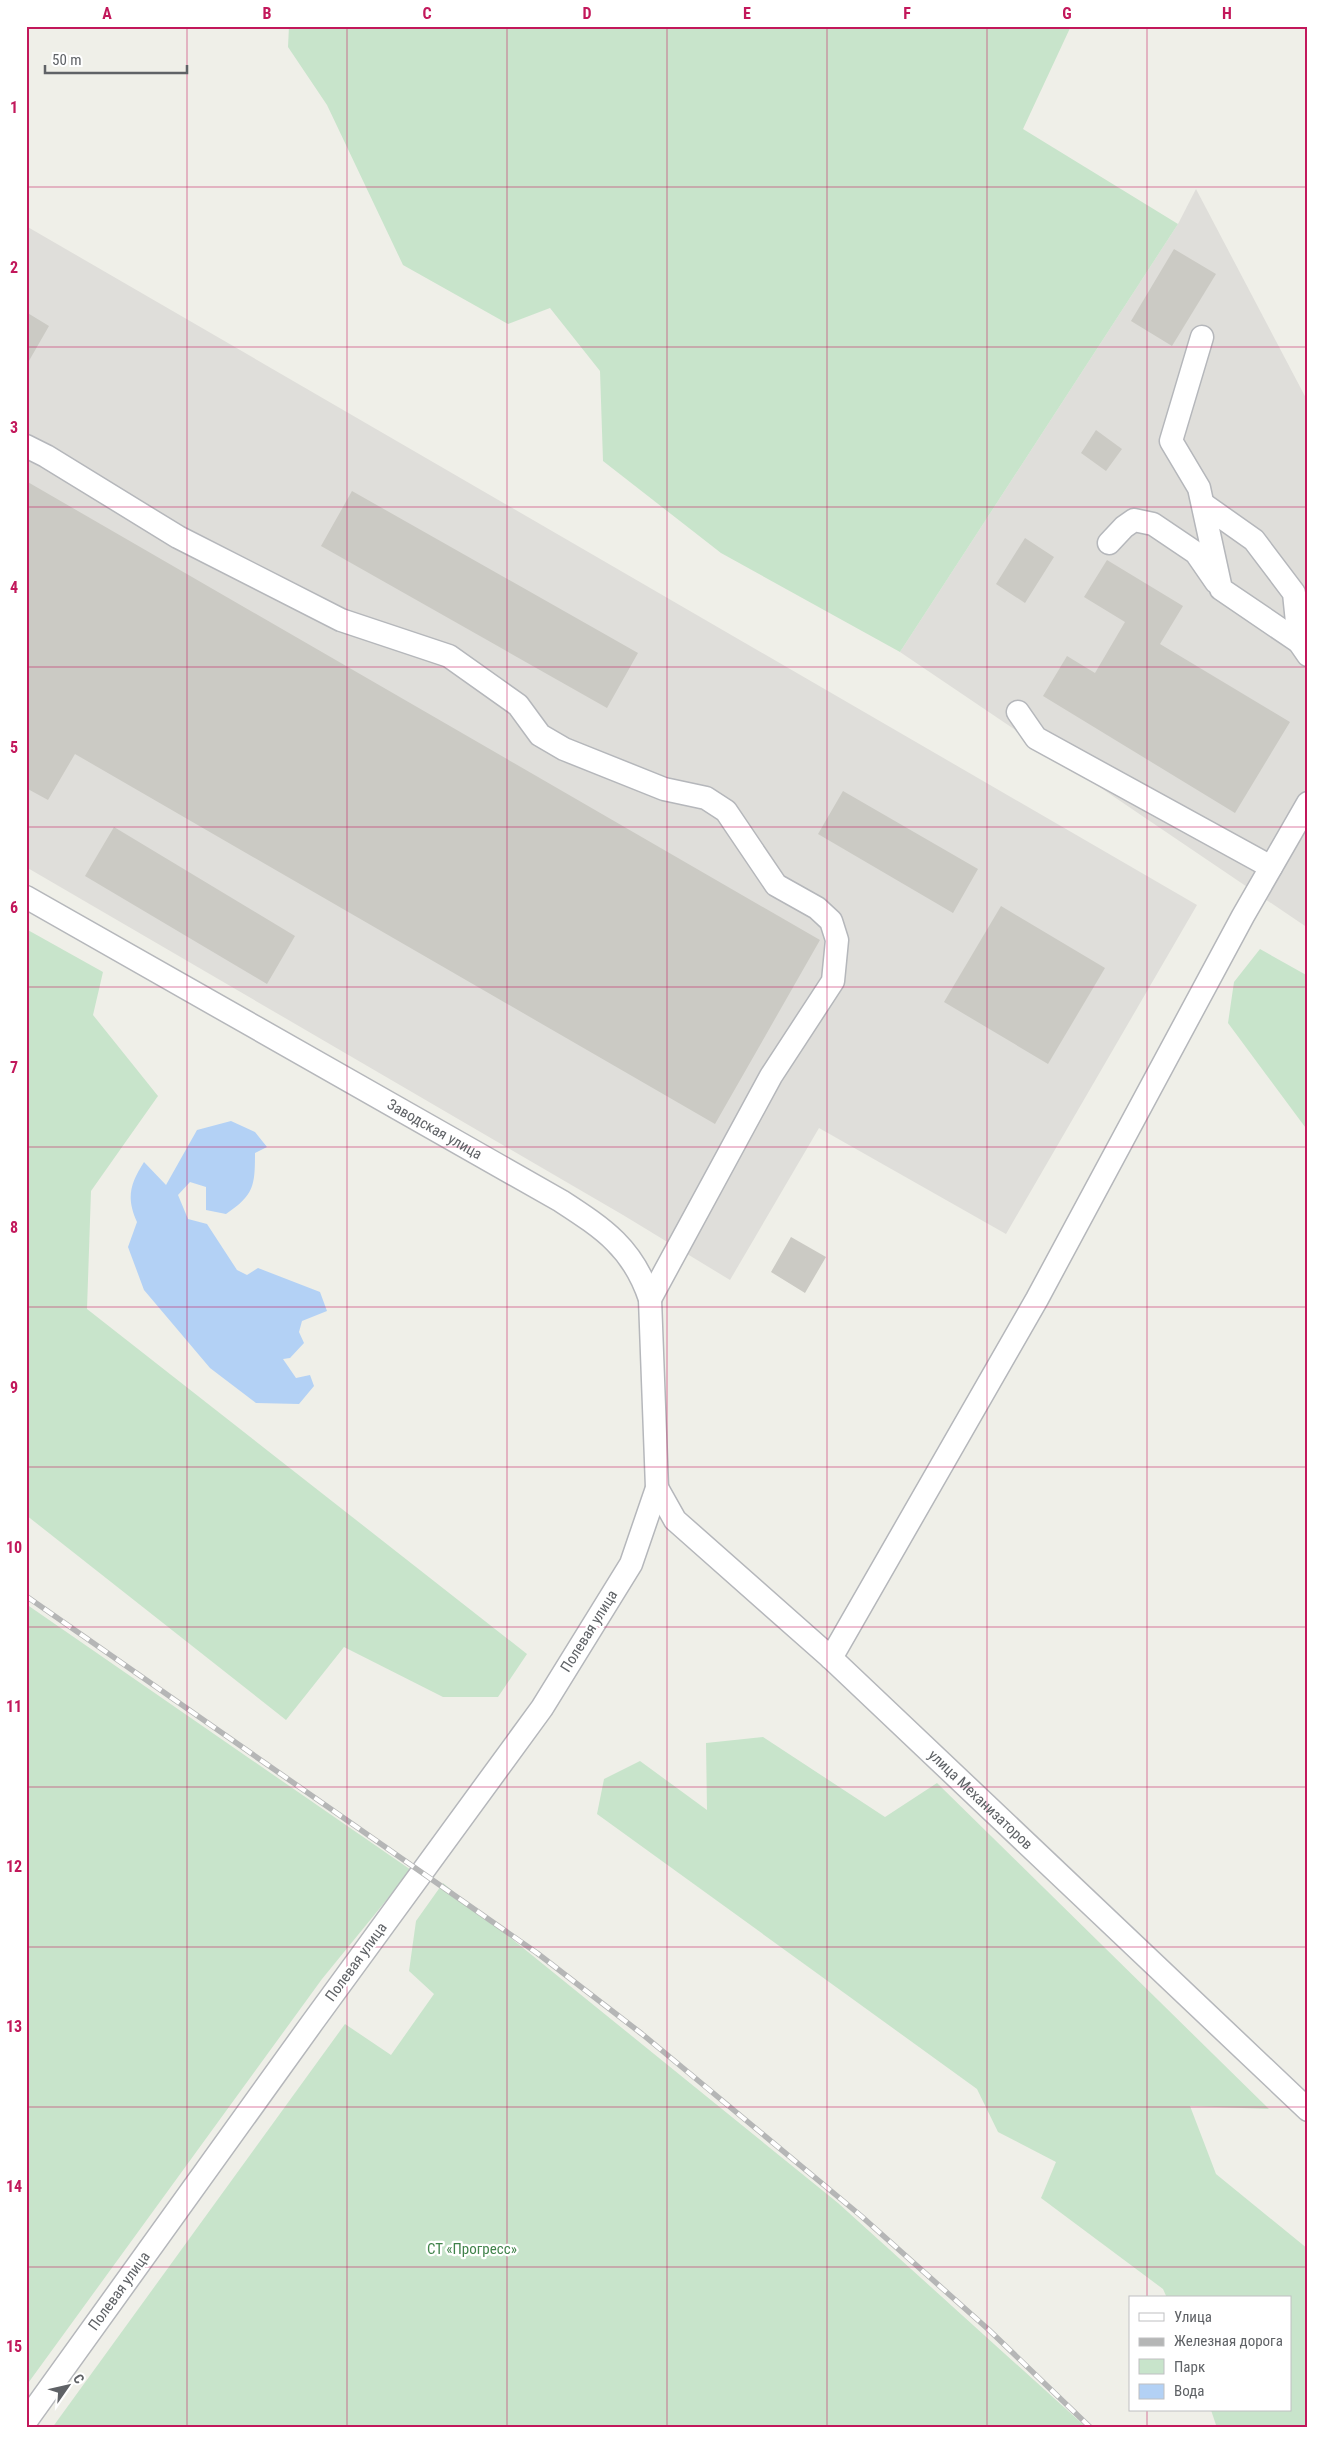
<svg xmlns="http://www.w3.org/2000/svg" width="1334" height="2454" font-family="'Roboto Condensed',sans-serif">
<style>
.industrial{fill:#dfdeda}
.green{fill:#c8e4cb}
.water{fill:#b3d1f5}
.building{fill:#cbcac4}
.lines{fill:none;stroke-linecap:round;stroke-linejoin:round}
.minor-casing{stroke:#b5b7bb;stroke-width:25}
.minor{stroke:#fff;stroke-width:22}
.rail-casing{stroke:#b5b6b6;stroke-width:5.5}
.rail{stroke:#fff;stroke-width:4;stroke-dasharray:11;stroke-linecap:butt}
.grid{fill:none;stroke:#c2185b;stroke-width:1;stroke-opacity:0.55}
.labels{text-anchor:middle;stroke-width:4.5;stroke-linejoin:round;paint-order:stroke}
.street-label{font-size:15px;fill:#5f6266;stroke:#fff}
.park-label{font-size:15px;fill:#41834b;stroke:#fff}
.neatline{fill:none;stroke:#c2185b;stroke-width:2}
.grid-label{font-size:16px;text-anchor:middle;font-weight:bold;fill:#c2185b}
</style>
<rect width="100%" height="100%" fill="#efefe8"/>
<!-- industrial -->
<path class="industrial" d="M1196,189L1308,402V928L900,652L1178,224Z
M26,226L1197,905L1006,1234L819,1128L730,1280L623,1215L26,867Z"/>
<!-- green -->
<path class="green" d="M289,26H1071L1023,129L1178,224L900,652L721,553L603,461L600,371L550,308L508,324L403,265L327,105L288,47Z
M26,929L103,972L93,1015L158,1096L91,1191L87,1309L527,1654L498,1697H443L344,1647L286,1720L26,1515Z
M1260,949L1308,976V1131L1228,1023L1234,982Z
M26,1604L411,1870L322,1979L26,2386Z
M763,1737L885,1817L937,1783L1269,2109L1190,2106L1216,2174L1308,2249L1307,2428H1217L1211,2410H1290V2298H1167L1163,2289L1041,2198L1056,2162L998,2132L977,2089L597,1814L604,1779L640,1761L707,1810L706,1743Z
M443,1883L838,2203L1087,2428H52L345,2024L391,2055L434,1994L409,1971L416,1921Z"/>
<!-- water -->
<path class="water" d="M231,1121L255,1132L267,1147L255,1153C255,1186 254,1195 226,1214L206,1210V1187L190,1182L178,1195L188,1219L207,1224L237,1270L247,1275L258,1268L320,1292L327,1311L302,1321L299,1332L304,1343L290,1358L283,1359L296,1378L310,1375L314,1386L299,1404L256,1403L210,1368L144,1290L128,1247L137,1222C126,1198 130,1184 144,1162L166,1185L197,1130Z"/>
<!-- building -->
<path class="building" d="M1174,249L1216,274L1172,346L1131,321Z
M26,312L49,326L26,366Z
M1096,430L1122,449L1106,471L1081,453Z
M26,481L820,940L715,1124L75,754L48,800L26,788Z
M352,491L638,653L607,708L321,546Z
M1025,538L1054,557L1025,603L996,584Z
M1107,560L1183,606L1160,644L1290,722L1235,813L1043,696L1067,656L1095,673L1125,622L1084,597Z
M843,791L978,869L953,913L818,834Z
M114,827L295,936L267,984L85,876Z
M1001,906L1105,968L1048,1064L944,1002Z
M791,1237L826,1257L805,1293L771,1272Z"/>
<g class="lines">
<!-- minor casing -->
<g class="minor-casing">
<g id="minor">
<path d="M1202,337L1171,441L1199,488L1221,589L1299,642L1308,655"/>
<path d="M26,446L46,456L178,537L341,620L449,656L518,705L540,735L564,749L664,789L706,798L726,811L776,885L817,908L831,921L837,940L833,981L771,1076L650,1299"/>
<path d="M1203,504L1254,540L1294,593L1299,642"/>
<path d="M1109,543L1124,527L1134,520L1153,524L1196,553L1216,582"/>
<path d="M1018,712L1036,738L1271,867"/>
<path id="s1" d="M26,897L561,1201C604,1229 633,1248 650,1299L657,1488L631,1564L542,1708L312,2023L26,2421"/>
<path id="s2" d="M657,1488L675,1520L831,1658L1308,2110"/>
<path d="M831,1658L1037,1299L1243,916L1308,803"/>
</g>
</g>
<!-- minor -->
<use href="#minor" class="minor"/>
<!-- rail casing -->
<g class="rail-casing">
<path id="rail" d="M26,1596L537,1953L642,2034L860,2215L989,2330L1091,2428"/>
</g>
<!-- rail -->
<use href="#rail" class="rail"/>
</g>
<!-- grid -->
<path class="grid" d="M187,26V2428M347,26V2428M507,26V2428M667,26V2428M827,26V2428M987,26V2428M1147,26V2298M26,187H1308M26,347H1308M26,507H1308M26,667H1308M26,827H1308M26,987H1308M26,1147H1308M26,1307H1308M26,1467H1308M26,1627H1308M26,1787H1308M26,1947H1308M26,2107H1308M26,2267H1308M1147,2410V2428"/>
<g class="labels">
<!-- street labels -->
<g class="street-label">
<text dy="5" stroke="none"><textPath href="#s1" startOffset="470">Заводская улица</textPath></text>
<text transform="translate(589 1631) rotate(-58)" y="5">Полевая улица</text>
<text dy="5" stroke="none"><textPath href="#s2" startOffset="451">улица Механизаторов</textPath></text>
<text transform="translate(356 1962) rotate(-54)" y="5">Полевая улица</text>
<text transform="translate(119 2291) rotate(-54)" y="5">Полевая улица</text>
</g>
<!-- park labels -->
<g class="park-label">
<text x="472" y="2254">СТ «Прогресс»</text>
</g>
</g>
<!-- border -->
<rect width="1334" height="2454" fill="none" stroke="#ffffff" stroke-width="55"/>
<!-- legend -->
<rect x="1129" y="2296" width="162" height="115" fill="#ffffff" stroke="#bfc0c2"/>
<rect x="1139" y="2313" width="25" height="8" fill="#ffffff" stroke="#bfc0c2"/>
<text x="1174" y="2322" font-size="15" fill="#5f6266">Улица</text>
<rect x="1139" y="2338" width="25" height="8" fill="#b5b6b6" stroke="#bfc0c2"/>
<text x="1174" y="2346" font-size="15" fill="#5f6266">Железная дорога</text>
<rect x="1139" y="2359" width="25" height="15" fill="#c8e4cb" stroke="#bfc0c2"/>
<text x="1174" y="2372" font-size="15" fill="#5f6266">Парк</text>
<rect x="1139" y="2384" width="25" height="15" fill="#b3d1f5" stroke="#bfc0c2"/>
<text x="1174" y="2396" font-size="15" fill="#5f6266">Вода</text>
<!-- north arrow -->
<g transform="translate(68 2386) rotate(56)" stroke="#ffffff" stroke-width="4" paint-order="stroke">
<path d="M0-4L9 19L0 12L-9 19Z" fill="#5f6266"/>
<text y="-8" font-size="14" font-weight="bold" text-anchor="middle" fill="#5f6266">С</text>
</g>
<!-- scale -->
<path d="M45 65v8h142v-8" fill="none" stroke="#5f6266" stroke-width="2.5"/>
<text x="52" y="65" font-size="15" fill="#5f6266" stroke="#ffffff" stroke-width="4" paint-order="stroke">50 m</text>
<rect x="28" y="28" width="1278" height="2398" class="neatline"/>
<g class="grid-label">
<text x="107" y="19">A</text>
<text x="267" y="19">B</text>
<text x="427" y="19">C</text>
<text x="587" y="19">D</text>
<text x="747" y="19">E</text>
<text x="907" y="19">F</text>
<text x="1067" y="19">G</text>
<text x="1227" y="19">H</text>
<text x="14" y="113">1</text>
<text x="14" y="273">2</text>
<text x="14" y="433">3</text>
<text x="14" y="593">4</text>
<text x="14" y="753">5</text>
<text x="14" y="913">6</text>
<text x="14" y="1073">7</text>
<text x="14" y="1233">8</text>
<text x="14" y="1393">9</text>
<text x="14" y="1553">10</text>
<text x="14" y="1712">11</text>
<text x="14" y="1872">12</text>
<text x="14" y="2032">13</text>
<text x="14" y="2192">14</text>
<text x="14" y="2352">15</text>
</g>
</svg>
